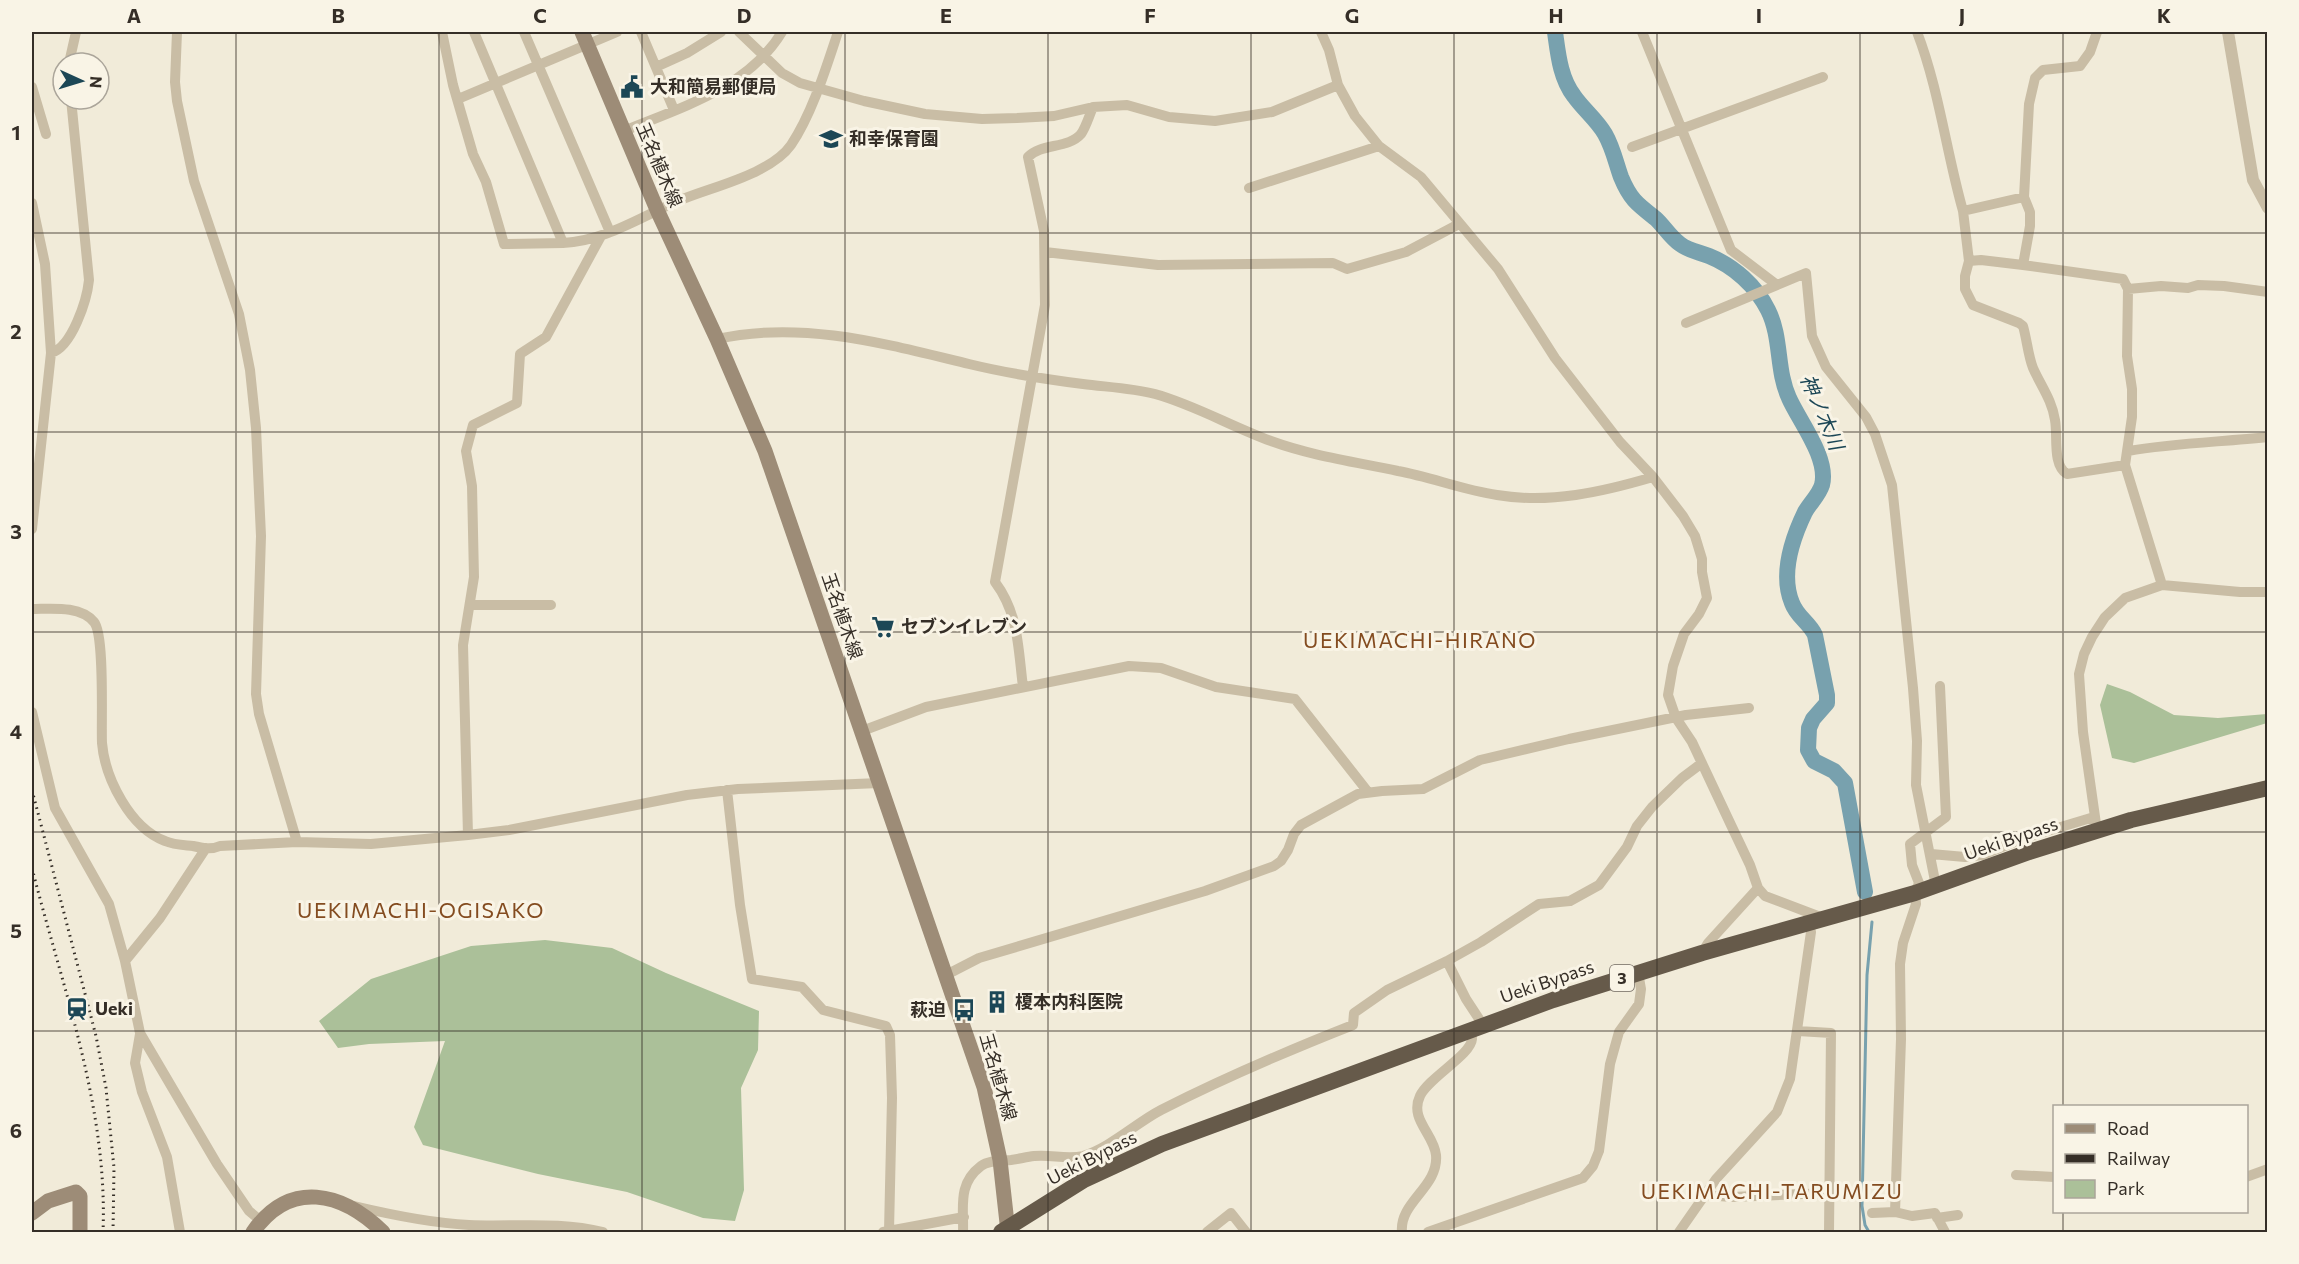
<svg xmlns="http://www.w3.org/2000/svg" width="2299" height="1264" font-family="Commissioner,'Noto Sans JP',sans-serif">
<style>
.green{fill:#abc099}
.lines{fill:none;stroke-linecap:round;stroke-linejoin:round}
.stream{stroke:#78a1ae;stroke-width:3}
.river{stroke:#78a1ae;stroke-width:16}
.minor{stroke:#c9bda5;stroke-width:10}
.tertiary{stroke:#c9bda5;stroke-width:12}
.secondary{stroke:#9d8c77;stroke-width:15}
.trunk{stroke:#665a4a;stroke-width:16}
.rail{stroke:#352e27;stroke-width:3;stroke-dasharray:1.5 4.5;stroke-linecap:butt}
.grid{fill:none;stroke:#352e27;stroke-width:1.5;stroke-opacity:0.55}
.labels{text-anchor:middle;stroke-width:6;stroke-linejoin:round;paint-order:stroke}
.shield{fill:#f9f4e6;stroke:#706960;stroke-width:1.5}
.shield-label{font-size:16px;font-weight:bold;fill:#352e27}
.poi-label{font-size:18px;font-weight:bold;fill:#352e27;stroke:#f9f4e6;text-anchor:start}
.street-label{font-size:18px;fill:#352e27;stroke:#f9f4e6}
.water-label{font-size:20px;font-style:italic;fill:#1c4756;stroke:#f9f4e6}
.quarter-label{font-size:21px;letter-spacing:1.5px;fill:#844c20;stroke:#f9f4e6}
.neatline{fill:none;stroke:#352e27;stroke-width:2}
.grid-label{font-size:20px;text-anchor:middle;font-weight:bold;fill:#352e27}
</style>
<rect width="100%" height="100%" fill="#f1ebd9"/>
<!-- green -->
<path class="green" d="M2107,684L2130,692L2174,715L2218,718L2267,714V723L2134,763L2112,758L2100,705Z
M545,940L612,948L666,973L759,1011L758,1050L741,1088L744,1190L735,1221L703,1218L627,1192L538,1174L423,1145L414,1127L445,1041L369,1044L338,1048L319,1021L371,979L471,946Z"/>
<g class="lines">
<!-- stream -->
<path class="stream" d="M1869,1232L1865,1225L1862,1206L1867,975L1872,922"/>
<!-- river -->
<path class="river" d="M1555,32C1558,53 1560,78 1574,96C1583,109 1597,120 1605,134C1613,148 1616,163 1621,177C1630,199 1637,204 1655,218C1664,226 1670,237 1680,244C1689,251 1699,252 1709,256C1734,266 1756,286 1768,310C1782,338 1776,370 1789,398C1799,421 1829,458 1822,485C1819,495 1810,503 1805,512C1792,539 1780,574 1792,603C1797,617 1809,622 1815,635L1827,695V703L1813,719L1809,728L1808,750L1814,761L1834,771L1845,783L1865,892"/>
<!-- minor -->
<path class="minor" d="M177,32L175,82L177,101L194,181L239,314L250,370L256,428L261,536L256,694L259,714L297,842
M442,32L453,85L473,154L486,182L504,244L563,243
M474,32L563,243C605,241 640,217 678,201C710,187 770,175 791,145C812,114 826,68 838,32
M524,32L610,232
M641,32L674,110
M739,32L782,73L800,83L864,101L925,114L982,119L1017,118L1054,116L1093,107L1127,105L1169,117L1215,121L1272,112L1338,85
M1321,32L1329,50L1338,85L1355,116L1379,146L1421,177L1498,269L1555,358L1620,442L1653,477L1683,516L1695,536L1702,559V572L1707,598L1699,614L1684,634L1673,666L1668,695L1676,718L1692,742L1731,825L1750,865L1758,888L1765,896L1823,918
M1642,32L1731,250L1777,285
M1917,32C1939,89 1946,151 1963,211L2024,197
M2097,32L2090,52L2080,66L2043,70L2035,78L2029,104L2024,197L2030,212V226L2023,265L2123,279L2128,289L2127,356L2132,389V417L2125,465L2162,585
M69,63L76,32
M656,67L687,53L721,32
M32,87L46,134
M458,99L617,32
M624,131C682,107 748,88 782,32
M1632,147L1823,77
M1249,188L1379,146
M32,203L45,264L51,353L32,529
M1963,211L1969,261L1965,276V289L1973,305L2019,323L2023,326C2027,340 2028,355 2033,368C2041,386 2052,400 2055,420C2058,436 2052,465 2067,474L2125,465
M1045,252L1158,265L1333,263L1347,269L1406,252L1459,224
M1969,261L1981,260L2023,265
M2128,289L2161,286L2188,288L2198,285L2224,286L2268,292
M1686,323L1806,273L1812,336L1826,367L1866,417L1875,434L1892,485L1913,688L1917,741L1916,785L1936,886
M717,339C802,320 886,344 969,364C1006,373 1044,379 1083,384C1106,387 1132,388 1155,394C1195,405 1232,427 1271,441C1312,456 1356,462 1398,471C1431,477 1463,490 1497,495C1550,504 1602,492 1653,477
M51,353C72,347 87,300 89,280L71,99
M2128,451C2174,443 2221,442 2268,437
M470,605H551
M32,609C50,609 80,605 94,622C105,635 101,721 102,743C105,778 130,828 165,841C174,845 184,845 193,846C202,848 211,850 220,846L297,842L371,844L468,835L509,830L687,795L738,789L879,783
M1940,686L1946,817L1910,844L1912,865L1919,883L1915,893L1916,904L1903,943L1900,964L1901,1039L1895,1212L1912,1216L1935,1213L1945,1232
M1023,687C1018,648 1019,614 995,582L1045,305L1044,231L1028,157C1041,143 1068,149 1081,134C1086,127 1089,116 1093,107
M32,712L55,808L109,904L125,961L140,1033L217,1164L249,1211L261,1221
M862,731L926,707L1129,666L1161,668L1216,687L1295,699L1368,792
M727,790L740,905L752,979L802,987L823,1010L886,1026L890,1035L892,1098L889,1231
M2097,831L2083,732L2079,674L2084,654L2092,637L2105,617L2125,598L2162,585L2240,592H2268
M468,835L463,645L474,577L472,486L466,451L473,425L517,403L520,354L546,337L601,236
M1931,854L1965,857L1982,855L2024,838L2094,817
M1702,953L1708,943L1758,888
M125,961L160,918L206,848
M1447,961L1466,999L1483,1025
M946,975L979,958L1205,891L1274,866L1281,861L1288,850L1294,834L1301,825L1358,794L1382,791L1423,789L1480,760L1569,739L1686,715L1749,708
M1798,1031L1831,1033L1829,1232
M140,1034L135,1063L142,1092L167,1157L180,1232
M2016,1175L2054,1177
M2246,1177L2268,1169
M1705,1195L1732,1197L1829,1193
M354,1206C392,1215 430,1223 469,1225C514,1227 559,1221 603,1232
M1872,1213L1895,1212
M1937,1218L1958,1215
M883,1232L964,1217
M963,1232C964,1208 957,1184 981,1166C989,1160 1001,1161 1011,1160C1019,1159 1026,1157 1034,1156C1051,1154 1066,1160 1083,1156C1110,1148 1136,1123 1161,1110C1224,1078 1287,1051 1353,1025L1354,1013L1387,990L1447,961L1481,942L1539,904L1570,901L1599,885L1627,847L1637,826L1652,807L1682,778L1702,763
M1207,1232L1231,1213L1246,1232
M1402,1232C1399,1202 1439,1187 1436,1155C1434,1134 1409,1119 1420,1096C1428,1078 1471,1055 1472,1039C1472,1036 1471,1033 1470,1030
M1428,1232L1583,1178L1593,1166L1599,1151L1610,1064L1619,1032L1639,1004L1641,989L1638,972
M1679,1232L1716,1179L1777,1112L1790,1079L1811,932L1808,923"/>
<!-- tertiary -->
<path class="tertiary" d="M2228,32L2253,180L2268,208"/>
<!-- secondary -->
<path class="secondary" d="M582,32L658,212L717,339L765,451L984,1087L1000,1160L1008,1232
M32,1213L48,1201L76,1192L80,1196V1232
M253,1232C290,1179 342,1192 383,1232"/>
<!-- trunk -->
<path class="trunk" d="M1001,1232L1084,1180L1162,1144L1553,1000L1702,953L1915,893L2029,852L2131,820L2268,788"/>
<!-- rail -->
<path class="rail" d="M32,790L96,1036L106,1088L114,1168L113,1232
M32,868C62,987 108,1107 103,1232"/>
</g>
<!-- grid -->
<path class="grid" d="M236,32V1232M439,32V1232M642,32V1232M845,32V1232M1048,32V1232M1251,32V1232M1454,32V1232M1657,32V1232M1860,32V1232M2063,32V1106M32,233H2268M32,432H2268M32,632H2268M32,832H2268M32,1031H2268M2063,1212V1232"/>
<!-- icons -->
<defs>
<g id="civic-bare" transform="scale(1.8)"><path d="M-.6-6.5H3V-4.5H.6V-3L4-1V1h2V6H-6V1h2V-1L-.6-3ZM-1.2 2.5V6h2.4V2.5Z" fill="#1c4756" stroke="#f9f4e6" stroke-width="2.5" paint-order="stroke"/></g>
<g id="school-bare" transform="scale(1.8)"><path d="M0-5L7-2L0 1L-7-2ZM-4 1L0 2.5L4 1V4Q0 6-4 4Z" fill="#1c4756" stroke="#f9f4e6" stroke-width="2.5" paint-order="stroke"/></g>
<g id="supermarket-bare" transform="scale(1.8)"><path d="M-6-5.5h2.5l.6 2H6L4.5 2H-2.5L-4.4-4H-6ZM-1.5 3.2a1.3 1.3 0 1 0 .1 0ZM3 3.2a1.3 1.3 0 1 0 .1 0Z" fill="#1c4756" stroke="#f9f4e6" stroke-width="2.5" paint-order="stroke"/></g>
<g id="building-bare" transform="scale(1.8)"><path d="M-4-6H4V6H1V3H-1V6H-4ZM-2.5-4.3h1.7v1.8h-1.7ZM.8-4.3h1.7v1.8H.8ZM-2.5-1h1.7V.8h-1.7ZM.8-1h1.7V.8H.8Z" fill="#1c4756" stroke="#f9f4e6" stroke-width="2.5" paint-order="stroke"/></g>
<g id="station-bare" transform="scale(1.8)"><path d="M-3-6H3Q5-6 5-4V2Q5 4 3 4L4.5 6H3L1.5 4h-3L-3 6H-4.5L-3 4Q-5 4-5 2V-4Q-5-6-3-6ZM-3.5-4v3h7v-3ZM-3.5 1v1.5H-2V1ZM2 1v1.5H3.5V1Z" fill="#1c4756" stroke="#f9f4e6" stroke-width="2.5" paint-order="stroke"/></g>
<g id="bus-bare" transform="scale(1.8)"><path d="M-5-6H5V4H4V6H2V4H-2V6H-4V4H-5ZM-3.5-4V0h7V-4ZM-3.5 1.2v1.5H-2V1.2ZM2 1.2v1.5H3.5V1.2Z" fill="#1c4756" stroke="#f9f4e6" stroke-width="2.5" paint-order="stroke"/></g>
</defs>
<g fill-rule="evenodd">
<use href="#civic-bare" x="632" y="87"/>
<use href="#school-bare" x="831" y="139"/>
<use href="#supermarket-bare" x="883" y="627"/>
<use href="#building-bare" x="997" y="1002"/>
<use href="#station-bare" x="77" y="1009"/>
<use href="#bus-bare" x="964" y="1010"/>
</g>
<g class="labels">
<!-- shield labels -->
<rect class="shield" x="1610" y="965" width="24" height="26" rx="4.5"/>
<g class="shield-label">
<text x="1622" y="984">3</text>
</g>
<!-- poi labels -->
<g class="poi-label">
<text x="650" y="93">大和簡易郵便局</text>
<text x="849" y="145">和幸保育園</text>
<text x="901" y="633">セブンイレブン</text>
<text x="1015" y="1008">榎本内科医院</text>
<text x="95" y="1015">Ueki</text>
<text x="946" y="1016" text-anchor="end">萩迫</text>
</g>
<!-- street labels -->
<g class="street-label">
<text transform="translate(659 165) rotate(67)" y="6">玉名植木線</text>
<text transform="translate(842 616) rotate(71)" y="6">玉名植木線</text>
<text transform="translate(2011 839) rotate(-19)" y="6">Ueki Bypass</text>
<text transform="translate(1547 982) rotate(-19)" y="6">Ueki Bypass</text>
<text transform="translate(998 1077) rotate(74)" y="6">玉名植木線</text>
<text transform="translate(1092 1158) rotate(-27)" y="6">Ueki Bypass</text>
</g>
<!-- water labels -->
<g class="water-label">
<text transform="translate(1822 412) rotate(67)" y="7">神ノ木川</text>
</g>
<!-- quarter labels -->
<g class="quarter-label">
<text x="1420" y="648">UEKIMACHI-HIRANO</text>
<text x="421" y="918">UEKIMACHI-OGISAKO</text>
<text x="1772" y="1199">UEKIMACHI-TARUMIZU</text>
</g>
</g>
<!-- border -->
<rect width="2299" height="1264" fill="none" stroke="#f9f4e6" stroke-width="66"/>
<!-- legend -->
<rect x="2053" y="1105" width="195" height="108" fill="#f9f4e6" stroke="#aba59a" stroke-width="1.5"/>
<rect x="2065" y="1124" width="30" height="9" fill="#9d8c77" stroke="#aba59a" stroke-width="1.5"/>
<text x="2107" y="1135" font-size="18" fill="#352e27">Road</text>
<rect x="2065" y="1154" width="30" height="9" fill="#352e27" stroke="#aba59a" stroke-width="1.5"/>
<text x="2107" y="1165" font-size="18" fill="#352e27">Railway</text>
<rect x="2065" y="1180" width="30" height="18" fill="#abc099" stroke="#aba59a" stroke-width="1.5"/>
<text x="2107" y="1195" font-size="18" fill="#352e27">Park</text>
<!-- north arrow -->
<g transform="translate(81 81) rotate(94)"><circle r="28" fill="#f9f4e6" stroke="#aba59a" stroke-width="1.5"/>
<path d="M0-4.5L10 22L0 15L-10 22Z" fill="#1c4756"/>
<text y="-9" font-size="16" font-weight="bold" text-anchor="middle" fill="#352e27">N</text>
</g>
<rect x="33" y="33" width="2233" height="1198" class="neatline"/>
<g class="grid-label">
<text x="134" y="23">A</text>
<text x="338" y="23">B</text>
<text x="540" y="23">C</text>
<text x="744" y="23">D</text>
<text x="946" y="23">E</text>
<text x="1150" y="23">F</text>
<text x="1352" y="23">G</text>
<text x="1556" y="23">H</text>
<text x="1759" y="23">I</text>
<text x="1962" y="23">J</text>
<text x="2164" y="23">K</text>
<text x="16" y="140">1</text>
<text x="16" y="339">2</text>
<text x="16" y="539">3</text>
<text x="16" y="739">4</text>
<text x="16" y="938">5</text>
<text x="16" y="1138">6</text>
</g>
</svg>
